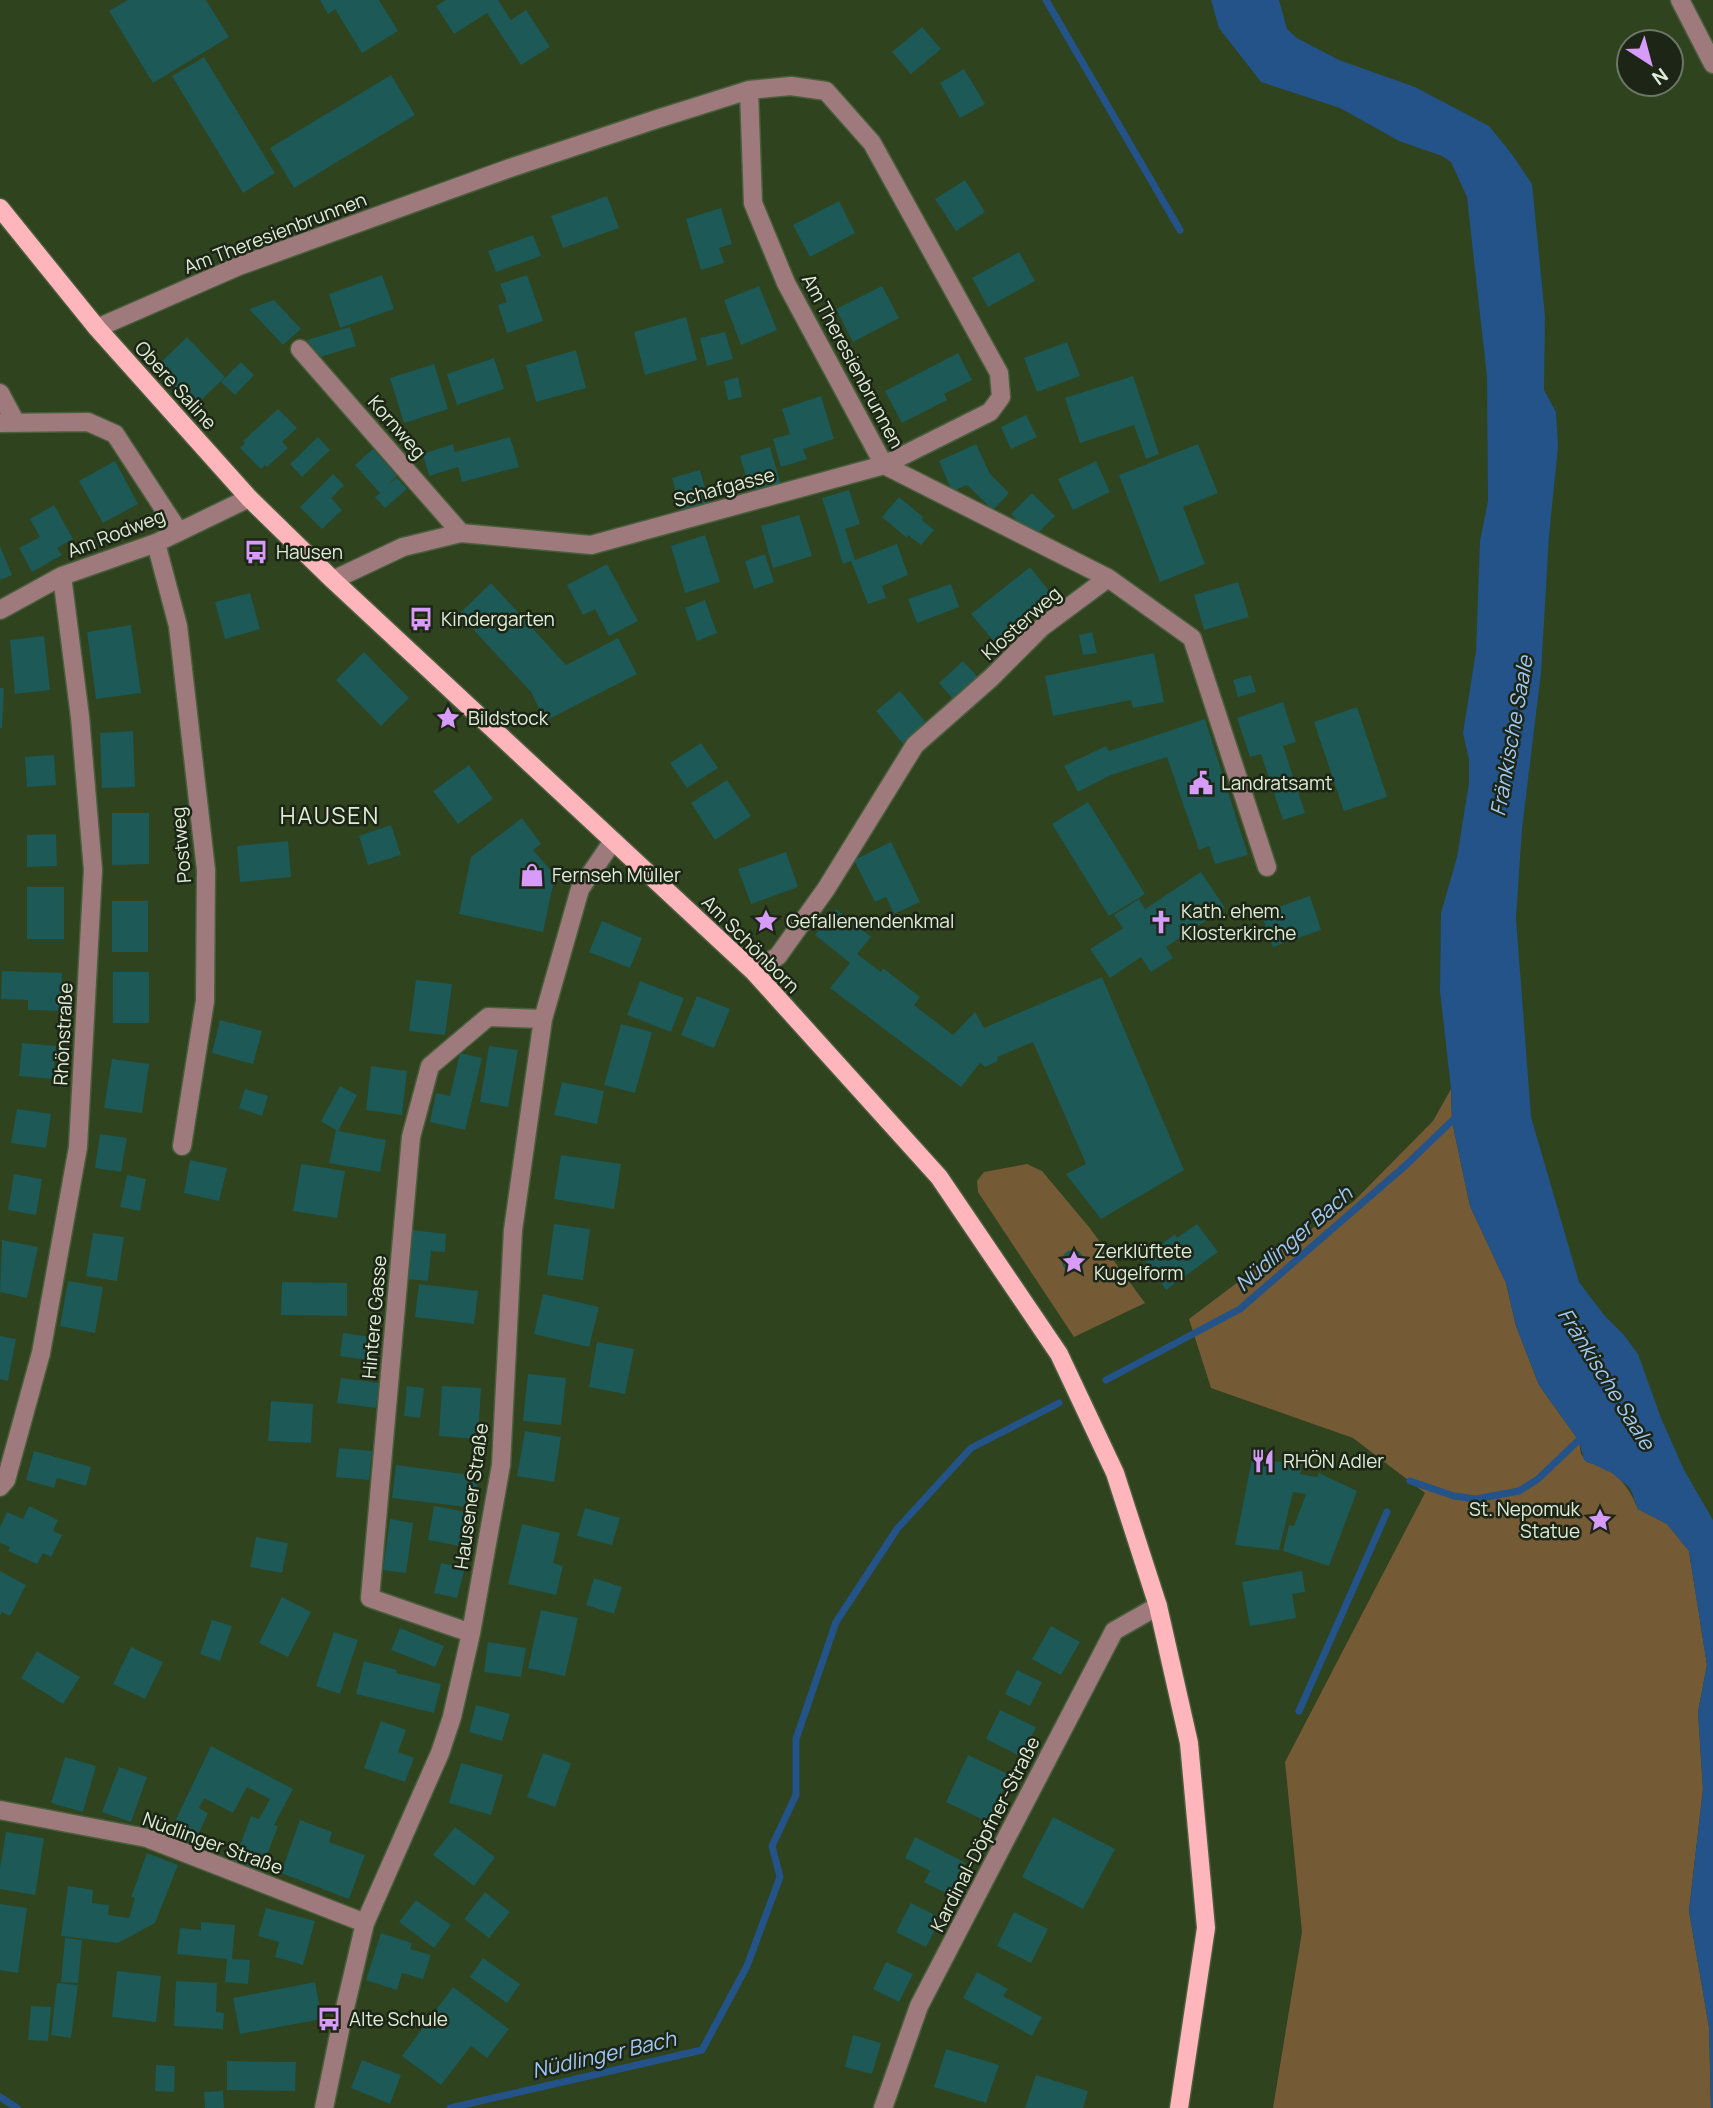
<svg xmlns="http://www.w3.org/2000/svg" width="1713" height="2108" font-family="Manrope,sans-serif">
<style>
.green{fill:#755a36}
.water{fill:#235388}
.lines{fill:none;stroke-linecap:round;stroke-linejoin:round}
.stream{stroke:#235388;stroke-width:7}
.building{fill:#1c5957}
.minor-casing{stroke:#4a5e3c;stroke-width:21}
.major-casing{stroke:#4a5e3c;stroke-width:21}
.minor{stroke:#9e7a7d;stroke-width:18}
.major{stroke:#ffb5bc;stroke-width:18}
.labels{text-anchor:middle;stroke-width:5;stroke-linejoin:round;paint-order:stroke}
.street-label{font-size:19px;fill:#dfedd7;stroke:#1d2616}
.poi-label{font-size:19px;fill:#dfedd7;stroke:#1d2616;text-anchor:start}
.water-label{font-size:21px;font-style:italic;fill:#a0c8f6;stroke:#1d2616}
.quarter-label{font-size:23px;letter-spacing:2px;fill:#dfedd7;stroke:#1d2616}
</style>
<rect width="100%" height="100%" fill="#2e431e"/>
<!-- green -->
<path class="green" d="M1451,1089L1452,1121L1470,1206L1506,1283L1516,1326L1539,1385L1579,1441L1581,1454L1587,1462C1615,1469 1628,1484 1638,1509L1667,1524L1689,1551L1707,1665L1698,1712L1703,1789L1689,1911L1709,2027L1711,2108H1273L1302,1932L1285,1762L1425,1493L1353,1438L1211,1388L1189,1319L1287,1245L1353,1202L1433,1121Z
M1027,1164L1042,1171L1089,1227L1145,1303L1074,1337L978,1192L977,1181L984,1172Z"/>
<!-- water -->
<path class="water" d="M1211,0H1279L1287,29L1297,38L1339,60L1415,87L1489,126L1511,153L1532,184L1545,316L1544,390L1556,412L1558,447L1549,536L1541,673L1522,829L1516,918L1531,1117L1579,1282L1604,1315L1624,1335L1638,1354L1661,1418L1684,1470L1713,1520V2108H1711L1709,2027L1689,1911L1703,1789L1698,1712L1707,1665L1689,1551L1667,1524L1638,1509L1630,1488L1612,1473L1584,1460L1579,1441L1539,1385L1516,1326L1506,1283L1470,1206L1452,1121L1451,1089L1440,991L1441,913L1457,857L1469,783V760L1463,733L1476,651L1480,541L1488,501L1487,377L1467,197L1451,162L1442,156L1399,141L1340,108L1261,82L1219,28Z"/>
<g class="lines">
<!-- stream -->
<path class="stream" d="M1046,0L1180,230
M1106,1380L1240,1309L1406,1165L1458,1115
M1410,1481L1454,1496L1476,1499L1519,1491L1538,1479L1584,1435
M1299,1711L1387,1512
M0,2097L17,2108
M450,2108L702,2050L747,1966L780,1877L772,1846L796,1795V1739L836,1622L897,1529L971,1448L1059,1403"/>
</g>
<!-- building -->
<path class="building" d="M128,0H206L229,37L153,83L109,11Z
M320,0H379L398,31L362,53L335,9L328,14Z
M446,0H498L511,20L526,10L550,47L521,65L487,13L454,34L436,6Z
M922,27L941,49L911,74L892,52Z
M204,57L275,173L243,193L172,76Z
M964,69L985,104L960,118L940,83Z
M391,75L415,115L294,188L270,148Z
M965,180L985,212L956,231L935,199Z
M607,196L619,228L563,248L551,216Z
M839,201L855,233L810,257L793,225Z
M721,208L732,244L719,248L724,263L701,270L686,219Z
M533,235L541,256L496,272L488,251Z
M1019,252L1035,281L988,307L972,278Z
M382,275L394,309L340,328L329,294Z
M527,275L543,321L507,333L498,305L507,302L500,284Z
M759,286L777,330L741,345L724,300Z
M882,286L899,318L853,342L836,309Z
M274,300L301,329L283,345L249,309Z
M686,317L697,360L645,375L634,332Z
M350,327L356,346L320,357L307,340Z
M725,332L733,359L707,366L700,338Z
M187,337L225,377L194,407L155,368Z
M1067,342L1080,376L1037,392L1024,358Z
M576,350L586,388L536,402L526,365Z
M958,353L972,380L944,394L947,400L902,423L885,391Z
M494,358L504,389L457,405L447,374Z
M241,362L254,375L235,395L221,382Z
M434,364L448,409L404,423L390,378Z
M1133,376L1159,454L1146,459L1134,425L1080,443L1065,398Z
M738,377L742,397L728,400L724,381Z
M821,396L834,439L803,449L807,459L781,467L773,439L790,434L782,409Z
M278,409L297,428L282,442L288,448L267,467L265,465L261,469L240,448L245,443L243,441Z
M1026,415L1037,437L1011,449L1001,427Z
M318,437L330,450L302,477L290,464Z
M510,437L519,467L462,482L458,467L429,476L423,454L453,444L455,452Z
M976,444L990,474L1009,493L993,510L967,485L952,491L939,461Z
M1198,444L1218,493L1183,507L1205,564L1160,582L1119,475Z
M770,447L781,485L751,494L740,456Z
M373,449L397,476L388,484L397,478L407,489L385,508L375,497L380,493L355,465Z
M115,461L138,504L103,523L79,481Z
M1096,461L1110,492L1073,510L1058,479Z
M700,470L710,505L682,513L672,478Z
M333,474L344,485L331,498L342,510L322,529L300,507Z
M849,490L860,524L845,529L855,560L897,544L908,575L882,586L886,598L868,604L851,561L843,564L822,498Z
M1032,493L1055,516L1034,537L1011,514Z
M899,497L923,517L922,520L934,530L921,545L908,535L907,538L882,517Z
M54,505L73,539L57,548L62,555L32,572L19,548L40,537L30,519Z
M799,515L812,556L773,568L761,526Z
M705,535L720,582L685,593L671,546Z
M0,546L12,575L0,580Z
M765,554L774,582L754,589L745,561Z
M607,564L638,621L609,636L595,609L583,615L567,585Z
M1030,567L1054,597L996,644L971,614Z
M1238,582L1249,617L1204,630L1194,595Z
M491,583L566,665L618,638L637,674L545,721L531,692L459,614Z
M951,584L959,607L917,623L908,599Z
M250,593L260,629L225,639L215,602Z
M705,600L717,633L697,641L685,608Z
M131,625L141,693L96,699L87,632Z
M1092,632L1097,653L1083,655L1079,635Z
M44,636L50,690L15,694L10,640Z
M364,652L409,698L381,726L336,680Z
M1154,653L1164,702L1133,708L1131,700L1053,716L1045,676Z
M963,661L978,677L953,699L939,683Z
M1251,675L1256,692L1238,697L1233,680Z
M0,688H4L2,728H0Z
M900,691L927,724L903,744L876,711Z
M1283,702L1296,742L1283,746L1305,813L1283,820L1261,754L1250,757L1237,718Z
M1357,707L1387,797L1344,811L1314,722Z
M1205,719L1248,855L1215,864L1209,846L1199,850L1167,757L1111,775L1078,792L1064,766L1106,746L1109,751Z
M133,731L135,787L102,788L100,733Z
M701,743L718,768L687,788L670,763Z
M54,755L56,785L27,787L25,757Z
M469,765L493,799L458,824L433,791Z
M727,780L751,816L715,840L691,803Z
M1088,802L1145,894L1109,916L1052,824Z
M112,813H149V864L112,865Z
M522,818L541,844L533,850L555,875L543,932L459,914L471,857Z
M391,825L401,855L368,865L359,836Z
M56,834L57,866L27,867V835Z
M288,841L291,877L240,882L237,846Z
M891,842L920,902L894,914L886,897L875,902L854,860Z
M786,852L798,887L751,904L738,869Z
M1201,872L1225,908L1166,947L1173,958L1151,972L1141,957L1110,978L1090,949L1123,928L1114,915L1139,899L1145,909Z
M27,887H64V939H27Z
M1310,896L1321,930L1273,947L1261,913Z
M112,901H148V952H112Z
M836,909L871,937L857,954L881,972L883,968L920,997L914,1005L953,1035L975,1012L984,1028L1102,977L1184,1170L1101,1219L1066,1174L1086,1164L1033,1042L997,1057L998,1061L985,1067L980,1063L961,1087L830,988L850,963L815,935Z
M602,921L642,938L630,968L589,952Z
M2,971L62,973L61,1011L28,1010V1000L1,999Z
M113,972H149V1023H113Z
M416,980L452,984L445,1035L409,1031Z
M640,981L684,998L671,1032L627,1015Z
M697,996L730,1009L714,1048L681,1035Z
M220,1020L262,1031L253,1064L212,1053Z
M621,1024L652,1032L635,1093L604,1085Z
M22,1043L56,1046L53,1079L19,1076Z
M489,1046L518,1050L508,1107L480,1102Z
M460,1053L482,1058L465,1130L430,1122L436,1093L450,1096Z
M112,1059L149,1064L142,1113L104,1108Z
M371,1066L407,1071L402,1115L366,1110Z
M562,1082L604,1091L597,1124L554,1115Z
M340,1086L357,1095L338,1131L386,1140L380,1172L329,1163L336,1130L321,1121Z
M245,1089L268,1096L262,1116L239,1108Z
M17,1109L51,1114L46,1148L11,1143Z
M100,1134L127,1138L121,1172L95,1168Z
M561,1155L621,1164L614,1209L554,1199Z
M190,1160L227,1168L219,1201L184,1193Z
M301,1164L345,1171L337,1218L293,1211Z
M14,1174L42,1179L36,1215L8,1210Z
M127,1175L146,1179L140,1211L120,1207Z
M554,1224L590,1229L583,1280L547,1275Z
M1197,1224L1218,1252L1166,1290L1143,1258L1175,1234L1177,1238Z
M412,1230L446,1234L445,1252L431,1251L428,1281L408,1279Z
M93,1233L124,1237L117,1281L86,1276Z
M2,1240L38,1247L27,1298L0,1292Z
M1062 1261a11 11 0 1 1 22 0a11 11 0 1 1-22 0Z
M68,1281L103,1287L95,1333L60,1326Z
M282,1282L347,1283V1316L281,1315Z
M419,1284L478,1291L474,1324L415,1317Z
M543,1294L599,1307L589,1347L534,1334Z
M343,1333L378,1338L375,1361L340,1356Z
M0,1336L16,1339L8,1381L0,1379Z
M597,1342L634,1349L625,1394L589,1387Z
M528,1374L566,1378L561,1425L523,1421Z
M341,1378L379,1383L376,1408L337,1403Z
M407,1386L424,1388L420,1418L404,1416Z
M442,1386L481,1388L478,1439L439,1436Z
M271,1401L313,1404L311,1443L268,1441Z
M525,1431L561,1437L554,1482L517,1476Z
M339,1448L372,1451L369,1480L336,1477Z
M34,1451L91,1467L86,1486L57,1478L54,1488L26,1480Z
M1252,1459L1302,1464L1300,1474L1317,1477L1319,1473L1357,1491L1329,1566L1283,1551L1289,1525L1294,1526L1306,1494L1293,1492L1279,1550L1235,1545Z
M396,1465L478,1476L474,1508L392,1498Z
M29,1506L58,1520L53,1531L62,1535L51,1557L43,1553L37,1564L8,1551L10,1547L0,1543V1527L7,1512L23,1519Z
M434,1506L472,1513L466,1547L428,1540Z
M585,1508L620,1518L612,1545L577,1536Z
M390,1519L413,1523L406,1573L383,1570Z
M522,1524L560,1533L553,1563L563,1566L556,1595L508,1584Z
M256,1537L288,1543L282,1573L250,1567Z
M441,1563L465,1568L457,1598L434,1593Z
M0,1571L26,1585L10,1616L2,1612L0,1616Z
M1302,1571L1305,1592L1292,1594L1296,1618L1250,1626L1242,1582Z
M594,1578L622,1587L614,1614L586,1605Z
M282,1597L311,1612L288,1657L259,1643Z
M541,1610L578,1618L565,1676L528,1668Z
M212,1620L232,1626L220,1661L200,1654Z
M1051,1626L1080,1642L1061,1675L1032,1659Z
M400,1628L444,1646L435,1667L391,1650Z
M334,1632L358,1640L340,1694L316,1686Z
M488,1642L526,1648L521,1677L484,1672Z
M131,1647L163,1662L145,1699L113,1684Z
M37,1651L80,1677L63,1704L21,1678Z
M364,1661L397,1670L396,1673L441,1684L434,1713L356,1694Z
M1017,1670L1042,1682L1030,1706L1005,1694Z
M476,1705L510,1714L502,1741L469,1732Z
M1000,1710L1036,1727L1022,1757L986,1739Z
M381,1721L406,1730L398,1752L414,1758L405,1782L364,1768Z
M211,1746L293,1789L274,1825L278,1826L261,1871L234,1861L251,1816L259,1819L270,1799L247,1787L233,1813L204,1798L199,1808L208,1813L194,1844L169,1834Z
M543,1753L571,1763L555,1807L527,1797Z
M968,1755L1010,1775L988,1822L946,1802Z
M65,1757L96,1766L83,1812L51,1803Z
M461,1763L503,1775L491,1815L449,1803Z
M119,1767L147,1777L131,1822L102,1812Z
M1053,1817L1115,1849L1083,1909L1022,1877Z
M300,1820L332,1832L329,1842L365,1855L349,1899L281,1873Z
M455,1827L495,1857L474,1886L433,1855Z
M6,1832L44,1838L35,1895L0,1889V1868Z
M915,1837L966,1863L950,1895L924,1882L930,1871L905,1858Z
M147,1853L178,1865L155,1923L118,1943L61,1936L68,1886L93,1890L92,1903L109,1905L108,1915L129,1918L135,1898L131,1897Z
M485,1892L510,1912L489,1938L464,1919Z
M416,1900L451,1925L434,1948L399,1922Z
M911,1903L941,1918L926,1947L896,1932Z
M0,1904L27,1908L18,1973L0,1970Z
M266,1908L315,1921L303,1965L275,1957L279,1942L258,1936Z
M1014,1912L1048,1929L1031,1963L997,1946Z
M201,1922L235,1925L232,1959L250,1960L248,1984L225,1982L227,1959L177,1954L180,1928L201,1930Z
M381,1933L412,1943L410,1949L431,1955L423,1979L402,1973L397,1990L366,1980Z
M65,1938L82,1940L78,1983L61,1982Z
M483,1958L520,1984L507,2003L470,1977Z
M886,1962L913,1974L899,2002L873,1989Z
M117,1971L161,1976L156,2022L112,2017Z
M977,1972L1008,1989L1003,1996L1042,2017L1032,2036L963,1998Z
M176,1981L217,1983L216,2012L224,2013L223,2029L174,2026Z
M315,1982L322,2019L240,2034L233,1998Z
M57,1983L78,1985L71,2038L51,2035Z
M453,1987L509,2029L487,2058L471,2046L441,2085L402,2056Z
M31,2006L51,2007L48,2041L28,2040Z
M853,2035L881,2043L872,2074L845,2067Z
M946,2049L999,2065L986,2103L934,2087Z
M362,2060L401,2075L390,2104L351,2088Z
M227,2061L296,2062L295,2091L227,2090Z
M156,2065L175,2066L174,2092L155,2091Z
M1036,2075L1088,2091L1083,2108H1025Z
M223,2091L224,2108H205L204,2092Z"/>
<g class="lines">
<!-- minor casing -->
<g class="minor-casing">
<path id="minor" d="M1680,0L1713,64
M97,328L239,266L510,168L657,119L749,90L791,86L826,91L872,143L999,373L1001,397L990,412L884,465L786,283L753,203L749,90
M300,349L461,533
M0,393L16,423
M0,423L88,422L115,434L179,532
M156,543L178,626L206,870L205,1001L182,1146
M333,580L403,547L461,533L591,545L884,465L1108,578
M0,610L62,576L156,543L249,498
M754,972L778,956L826,889L915,745L991,678L1042,627L1108,578L1192,638L1267,867
M0,1487L6,1480L41,1353L78,1147L93,870L80,717L62,576
M471,1633L370,1598L411,1137L430,1066L488,1017L543,1019
M0,1810L147,1838L365,1923
M324,2108L341,2025L365,1923L440,1753L452,1717L471,1633L501,1465L513,1230L543,1019L580,889L613,841
M883,2108L919,2006L1114,1631L1158,1606"/>
</g>
<!-- major casing -->
<g class="major-casing">
<path id="major" d="M0,208L97,328L249,498L333,580L754,972L939,1177L1059,1354L1115,1473L1158,1606L1189,1743L1206,1928L1179,2108"/>
</g>
<!-- minor -->
<use href="#minor" class="minor"/>
<!-- major -->
<use href="#major" class="major"/>
</g>
<!-- icons -->
<defs>
<g id="bus-bare" transform="scale(1.89)"><path d="M-5-6H5V4H4V6H2V4H-2V6H-4V4H-5ZM-3.5-4V0h7V-4ZM-3.5 1.2v1.5H-2V1.2ZM2 1.2v1.5H3.5V1.2Z" fill="#d79bf9" stroke="#1d2616" stroke-width="2.5" paint-order="stroke"/></g>
<g id="sight-bare" transform="scale(1.89)"><path d="M0-6L1.8-2.2L6-1.7L2.9 1.2L3.7 5.4L0 3.3L-3.7 5.4L-2.9 1.2L-6-1.7L-1.8-2.2Z" fill="#d79bf9" stroke="#1d2616" stroke-width="2.5" paint-order="stroke"/></g>
<g id="civic-bare" transform="scale(1.89)"><path d="M-.6-6.5H3V-4.5H.6V-3L4-1V1h2V6H-6V1h2V-1L-.6-3ZM-1.2 2.5V6h2.4V2.5Z" fill="#d79bf9" stroke="#1d2616" stroke-width="2.5" paint-order="stroke"/></g>
<g id="shop-bare" transform="scale(1.89)"><path d="M-5-2.5h2.3a2.7 3.5 0 0 1 5.4 0H5L5.5 6h-11ZM-1.5-2.5h3a1.5 2.3 0 0 0-3 0Z" fill="#d79bf9" stroke="#1d2616" stroke-width="2.5" paint-order="stroke"/></g>
<g id="church-bare" transform="scale(1.89)"><path d="M-1.2-6h2.4v3.5h3.3v2.4h-3.3V6h-2.4V-.1h-3.3v-2.4h3.3Z" fill="#d79bf9" stroke="#1d2616" stroke-width="2.5" paint-order="stroke"/></g>
<g id="restaurant-bare" transform="scale(1.89)"><path d="M-5-6h1v4h1v-4h1v4h1v-4h1v5L-1.5 .5V6h-2V.5L-5-1ZM5-6V6H3V1.5H1.5Q1.5-4 5-6Z" fill="#d79bf9" stroke="#1d2616" stroke-width="2.5" paint-order="stroke"/></g>
</defs>
<g fill-rule="evenodd">
<use href="#bus-bare" x="256" y="552"/>
<use href="#bus-bare" x="421" y="619"/>
<use href="#sight-bare" x="448" y="718"/>
<use href="#civic-bare" x="1201" y="783"/>
<use href="#shop-bare" x="532" y="875"/>
<use href="#sight-bare" x="766" y="921"/>
<use href="#church-bare" x="1161" y="922"/>
<use href="#sight-bare" x="1074" y="1262"/>
<use href="#restaurant-bare" x="1263" y="1461"/>
<use href="#sight-bare" x="1600" y="1520"/>
<use href="#bus-bare" x="329" y="2019"/>
</g>
<g class="labels">
<!-- street labels -->
<g class="street-label">
<text transform="translate(275 233) rotate(-21)" y="7">Am Theresienbrunnen</text>
<text transform="translate(853 361) rotate(62)" y="7">Am Theresienbrunnen</text>
<text transform="translate(176 385) rotate(48)" y="7">Obere Saline</text>
<text transform="translate(397 427) rotate(49)" y="7">Kornweg</text>
<text transform="translate(724 487) rotate(-15)" y="7">Schafgasse</text>
<text transform="translate(116 533) rotate(-21)" y="7">Am Rodweg</text>
<text transform="translate(1021 623) rotate(-42)" y="7">Klosterweg</text>
<text transform="translate(181 845) rotate(-95)" y="7">Postweg</text>
<text transform="translate(751 944) rotate(45)" y="7">Am Schönborn</text>
<text transform="translate(63 1034) rotate(-87)" y="7">Rhönstraße</text>
<text transform="translate(374 1317) rotate(-85)" y="7">Hintere Gasse</text>
<text transform="translate(471 1496) rotate(-82)" y="7">Hausener Straße</text>
<text transform="translate(985 1834) rotate(-63)" y="7">Kardinal-Döpfner-Straße</text>
<text transform="translate(213 1843) rotate(20)" y="7">Nüdlinger Straße</text>
</g>
<!-- poi labels -->
<g class="poi-label">
<text x="276" y="559">Hausen</text>
<text x="441" y="626">Kindergarten</text>
<text x="468" y="725">Bildstock</text>
<text x="1221" y="790">Landratsamt</text>
<text x="552" y="882">Fernseh Müller</text>
<text x="1181" y="918">Kath. ehem.<tspan x="1181" dy="22">Klosterkirche</tspan></text>
<text x="786" y="928">Gefallenendenkmal</text>
<text x="1094" y="1258">Zerklüftete<tspan x="1094" dy="22">Kugelform</tspan></text>
<text x="1283" y="1468">RHÖN Adler</text>
<text x="1580" y="1516" text-anchor="end">St. Nepomuk<tspan x="1580" dy="22">Statue</tspan></text>
<text x="349" y="2026">Alte Schule</text>
</g>
<!-- water labels -->
<g class="water-label">
<text transform="translate(1512 736) rotate(-80)" y="7">Fränkische Saale</text>
<text transform="translate(1294 1239) rotate(-41)" y="7">Nüdlinger Bach</text>
<text transform="translate(1606 1379) rotate(58)" y="7">Fränkische Saale</text>
<text transform="translate(604 2055) rotate(-13)" y="7">Nüdlinger Bach</text>
</g>
<!-- quarter labels -->
<g class="quarter-label">
<text x="330" y="824">HAUSEN</text>
</g>
</g>
<!-- north arrow -->
<g transform="translate(1650 63) rotate(144)"><circle r="33" fill="#1d2616" stroke="#6b7663" stroke-width="2"/>
<path d="M0-5L12 26L0 18L-12 26Z" fill="#d79bf9"/>
<text y="-10" font-size="19" font-weight="bold" text-anchor="middle" fill="#dfedd7">N</text>
</g>
</svg>
